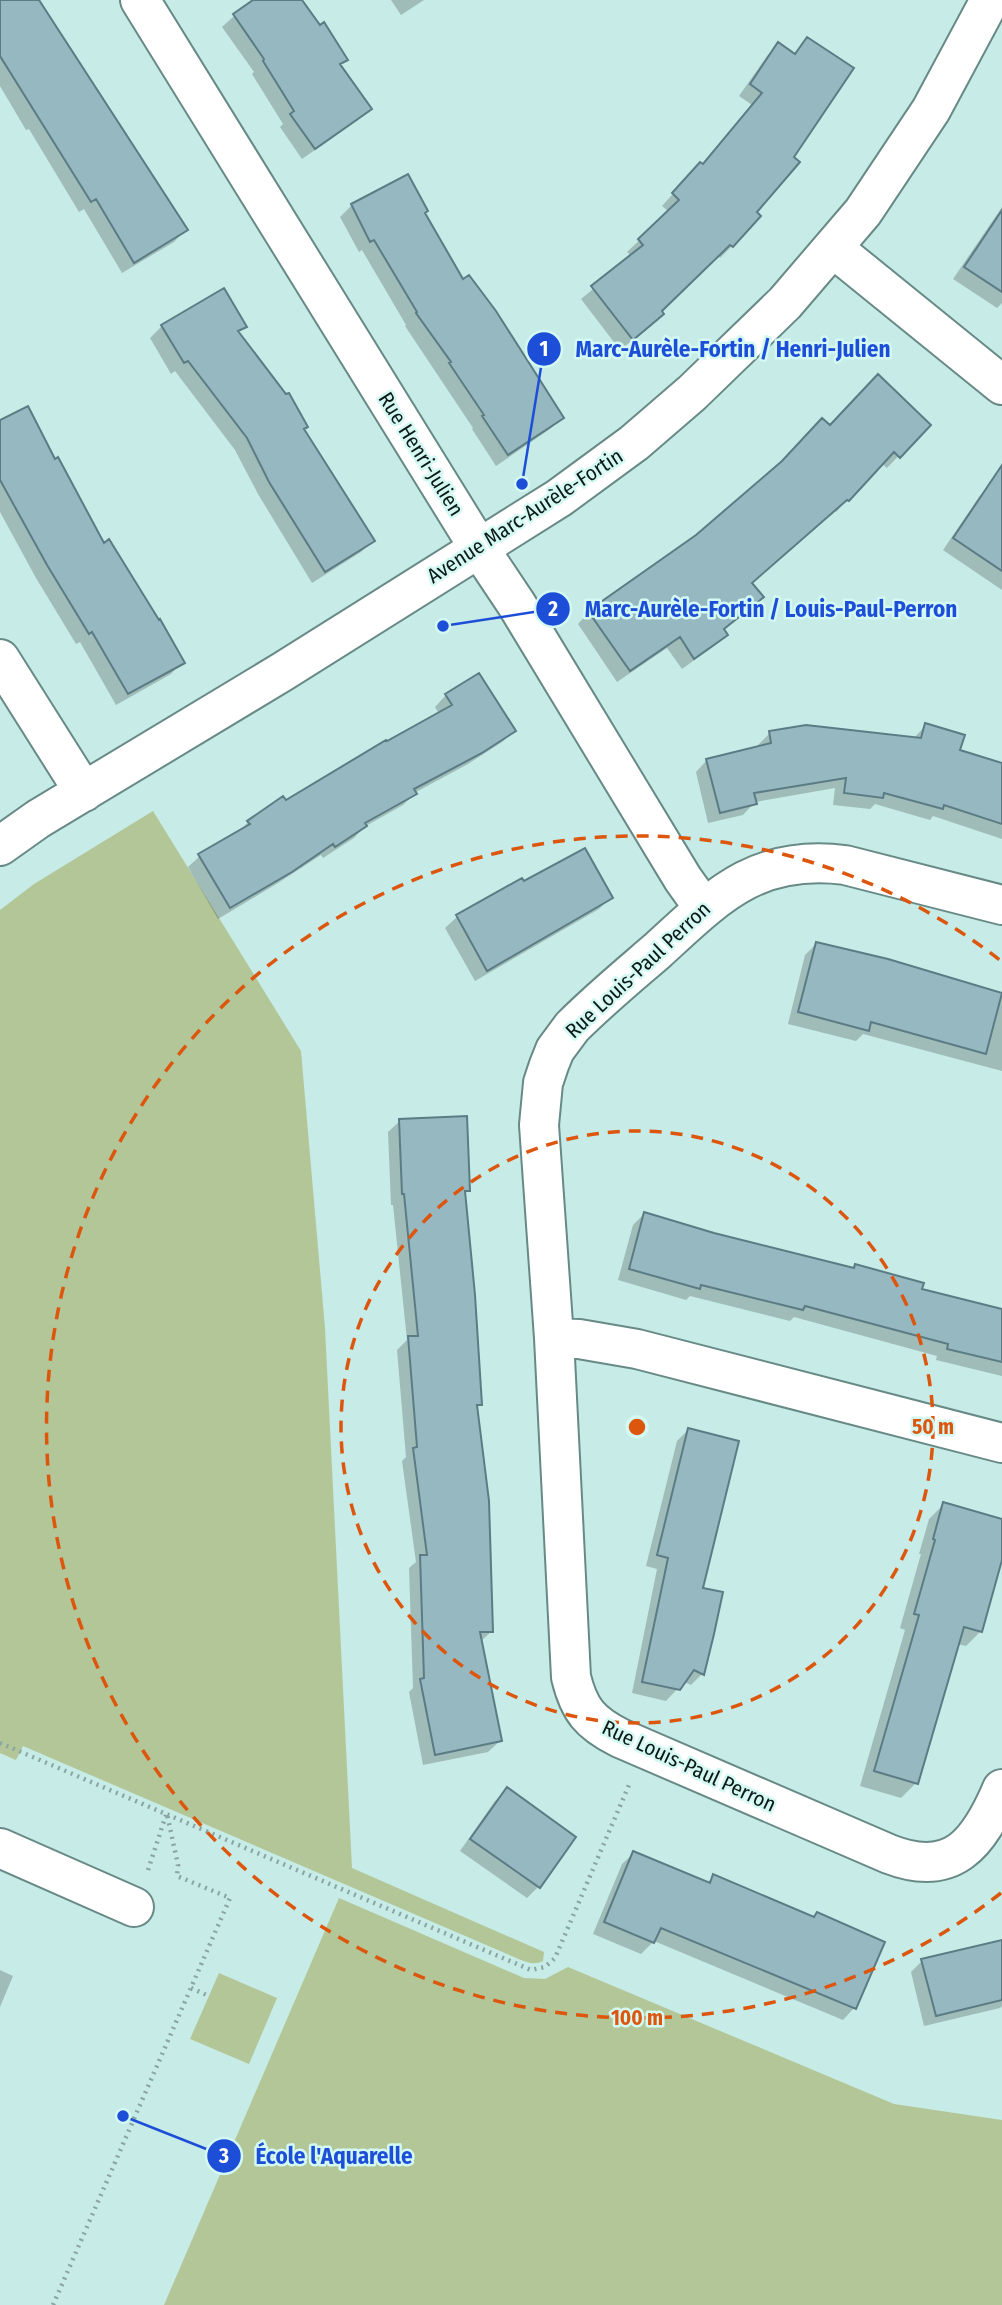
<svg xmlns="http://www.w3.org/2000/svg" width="1002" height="2305" font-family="'Fira Sans Condensed',sans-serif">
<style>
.green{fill:#b3c697}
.shadow{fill:#0003}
.building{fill:#96b8c1;stroke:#5b7c84;stroke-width:2}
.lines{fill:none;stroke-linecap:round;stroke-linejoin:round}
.minor-casing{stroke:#688a86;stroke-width:42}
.path{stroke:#89a5a2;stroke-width:4.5;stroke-dasharray:2 5;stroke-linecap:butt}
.minor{stroke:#fff;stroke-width:38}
.ring{fill:none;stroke:#dd560d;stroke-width:3.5;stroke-dasharray:12 9}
.labels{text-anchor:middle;stroke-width:5;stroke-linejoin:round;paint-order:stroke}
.street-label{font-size:21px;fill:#0c1918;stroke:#d4f9f3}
.centre{fill:#dd560d;stroke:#d4f9f3;stroke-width:3.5}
.ring-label{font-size:21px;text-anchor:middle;font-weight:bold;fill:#dd560d;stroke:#d4f9f3;stroke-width:5;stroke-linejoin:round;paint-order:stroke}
.leader{fill:none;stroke:#1d4ed8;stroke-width:2.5}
.callout-dot{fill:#1d4ed8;stroke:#d4f9f3;stroke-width:2.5}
.mark-label{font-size:21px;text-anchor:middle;font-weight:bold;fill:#fff}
.callout-label{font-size:23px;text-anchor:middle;font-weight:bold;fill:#1d4ed8;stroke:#d4f9f3;stroke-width:5;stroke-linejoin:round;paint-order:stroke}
</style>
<rect width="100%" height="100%" fill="#c7ebe6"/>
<!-- green -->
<path class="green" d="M153,811L301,1051L325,1328L352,1868L544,1952L543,1961C535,1965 529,1963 521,1960L23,1746L16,1760L0,1753V910L34,884Z
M339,1898L524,1978L545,1979L568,1967L894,2104L1002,2120V2305H164Z
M219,1973L277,1998L249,2064L190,2039Z"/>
<!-- shadow -->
<path class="shadow" d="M0,0H35L185,230L174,242L122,273L84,209L79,212L29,129L26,130L0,86Z
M256,0H300L346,59L339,66L370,109L358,120L302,159L280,127L283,124L252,74L254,72L222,27L234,16Z
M391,0H424L401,15Z
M807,39L755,212L732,246L720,258L718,255L659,311L662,314L651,326L620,350L581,299L632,257L627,252L669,212L662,206L689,176L702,165L752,105L739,96L767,56L778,44L793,55Z
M407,176L424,213L463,281L562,418L550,429L496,466L472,429L473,428L405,326L406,325L362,250L359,252L340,217L352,205Z
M1002,207V303L997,308L953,279Z
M223,290L245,326L238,333L286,397L303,430L373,541L361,552L312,583L258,494L235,450L175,371L171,374L150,338L162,326Z
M0,422L55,461L103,545L182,662L171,674L116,705L80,642L76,644L36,578L0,512Z
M928,425L887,468L881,463L836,512L834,510L750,584V608L723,630L726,634L714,646L682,669L667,648L617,682L578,624L589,612L697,537L829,427Z
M990,485L1002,493V590L943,550L979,497Z
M446,695L514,731L502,742L468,764L416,792L403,805L364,827L354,838L323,858L321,855L278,883L218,919L188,867L200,856L237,834L248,822L439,714L435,707Z
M926,725L958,751L1002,765V839L933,816L930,820L875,804L870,809L833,805L835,788L755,802L743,815L708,823L696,772L707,760L759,748L758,745L770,733L913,739Z
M521,880L523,884L611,897L599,909L475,981L445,928L457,917Z
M816,944L887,961L1002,994V1071L863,1034L856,1041L788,1024L805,955Z
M400,1121L468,1190L464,1194L480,1404L476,1409L492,1631L480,1642L500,1741L488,1752L423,1765L409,1692L413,1688L409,1568L416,1562L402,1461L406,1457L397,1350L407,1340L393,1205H391L388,1132Z
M644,1214L714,1234L852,1269L856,1266L920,1290L1002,1311V1376L936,1360L937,1356L794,1317L790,1321L690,1296L686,1300L618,1280L633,1225Z
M688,1430L701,1589L721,1594L702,1674L691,1685L684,1682L666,1701L632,1693L657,1569L646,1566L677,1441Z
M944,1504L1002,1520V1553L980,1632L966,1646L957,1644L916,1783L901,1798L860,1786L905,1630L900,1628L921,1554H919L929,1519Z
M507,1790L539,1886L527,1898L460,1851L495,1801Z
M634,1853L706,1884L714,1876L813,1918L817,1914L883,1943L854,2008L843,2020L654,1941L641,1954L593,1934L622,1864Z
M1002,1959V2006L1000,2008L924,2026L911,1972L922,1961Z
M0,1970L13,1976L0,2007Z"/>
<!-- building -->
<path class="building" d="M0,0H39L188,230L134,263L96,199L91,202L0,56Z
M253,0H302L320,25L324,22L348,60L340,64L372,109L315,149L290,114L294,111L263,61L264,59L233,14Z
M807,37L854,68L794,157L800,162L757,212L761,216L733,247L730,245L662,311L664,314L633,340L591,286L643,245L638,239L679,200L672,193L700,162L703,164L762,93L750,84L778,42L795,54Z
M408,174L428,211L425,213L463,279L469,275L496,311L564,418L508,455L482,416L484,415L449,363L451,362L416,313L417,312L374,240L370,242L351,204Z
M1002,210V292L964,267Z
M224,288L247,327L238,331L286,394L289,393L308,427L304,429L375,541L325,572L269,482L247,438L188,361L184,363L161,325Z
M878,374L931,425L900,458L894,452L849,501L847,500L752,583L764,597L724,629L728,635L694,659L680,637L630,671L588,611L696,535L782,461L822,418L830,425Z
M28,406L55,459L58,457L104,543L109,539L159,620L160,619L185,663L128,694L92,632L89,634L47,565L0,480V420Z
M1002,465V571L953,538Z
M479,673L516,731L482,753L414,789L417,794L365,823L367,826L335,847L333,844L292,872L230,908L198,854L250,824L247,821L283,796L286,800L386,740L387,741L452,705L445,694Z
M925,723L965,735L960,750L1002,763V824L944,805L943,809L884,793L883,798L844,793L846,778L754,793L757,804L720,813L706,759L771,743L769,731L806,725L921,738Z
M585,848L613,898L487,971L456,915L522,878L524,881Z
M816,942L888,959L1002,993L986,1054L871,1022L869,1031L798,1012Z
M467,1116L470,1191H465L475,1295L482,1405H477L489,1501L493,1632H480L502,1741L435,1755L420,1679L424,1678L420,1555H427L413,1448L417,1447L408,1336H418L404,1194H402L399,1119Z
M644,1212L714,1233L854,1268L855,1264L924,1283L922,1289L1002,1309V1362L947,1349L948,1344L805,1306L803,1310L701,1285L700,1289L629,1269Z
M688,1428L739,1441L703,1588L723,1592L714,1634L704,1675L694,1670L680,1690L642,1682L668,1558L657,1555Z
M943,1502L1002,1519V1560L982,1632L964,1627L918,1784L874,1771L919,1615L914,1614L935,1540L933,1539Z
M507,1787L576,1837L540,1888L470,1839Z
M633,1851L710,1883L713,1874L814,1917L817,1912L885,1942L856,2009L661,1928L654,1943L604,1922Z
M1002,1940V2000L936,2016L921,1959Z"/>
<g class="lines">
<!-- minor casing -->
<g class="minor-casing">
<path id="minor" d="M140,0L479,548L517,605L683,879L703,907
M833,248L1002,385
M0,659L84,792
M0,846L38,819L282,672L559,498L634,443L692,393L785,303L863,212L931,110L990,0
M1002,905L845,865C756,854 717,896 657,951C628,976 599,1000 572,1027L555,1050L549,1065L543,1083L539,1125L554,1338L571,1677C579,1710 590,1723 620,1738L889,1854C953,1879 979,1843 1002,1789
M554,1338L579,1339L637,1349L1002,1443
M0,1848L134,1907"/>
</g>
<!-- path -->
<path class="path" d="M0,1743L531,1970L545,1967L555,1958L629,1785
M148,1870L166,1815
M191,1988L209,1996
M53,2305L230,1898L177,1876L178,1865L167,1814"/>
<!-- minor -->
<use href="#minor" class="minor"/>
</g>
<!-- distance rings -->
<g class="ring">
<circle cx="637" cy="1427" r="296"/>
<path d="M1001 1893A591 591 0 1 1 1001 961"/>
</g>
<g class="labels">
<!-- street labels -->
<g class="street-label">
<text transform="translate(421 454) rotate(58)" y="7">Rue Henri-Julien</text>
<text transform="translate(525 516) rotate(-33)" y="7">Avenue Marc-Aurèle-Fortin</text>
<text transform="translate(638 970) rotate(-43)" y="7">Rue Louis-Paul Perron</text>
<text transform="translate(689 1766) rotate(25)" y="7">Rue Louis-Paul Perron</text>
</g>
</g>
<circle cx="637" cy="1427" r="10" class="centre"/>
<g class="ring-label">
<text x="933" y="1434">50 m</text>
<text x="637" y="2025">100 m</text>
</g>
<!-- callouts -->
<path class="leader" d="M522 484L544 349M443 626L553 609M123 2116L224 2156"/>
<g class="callout-dot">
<circle cx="522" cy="484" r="7"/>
<circle cx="443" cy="626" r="7"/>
<circle cx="123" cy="2116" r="7"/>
<circle cx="544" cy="349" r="18"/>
<circle cx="553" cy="609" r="18"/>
<circle cx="224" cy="2156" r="18"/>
</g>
<g class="mark-label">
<text x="544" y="356">1</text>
<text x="553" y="616">2</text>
<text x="224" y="2163">3</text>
</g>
<g class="callout-label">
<text x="733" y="357">Marc-Aurèle-Fortin / Henri-Julien</text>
<text x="771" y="617">Marc-Aurèle-Fortin / Louis-Paul-Perron</text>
<text x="334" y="2164">École l'Aquarelle</text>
</g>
</svg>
